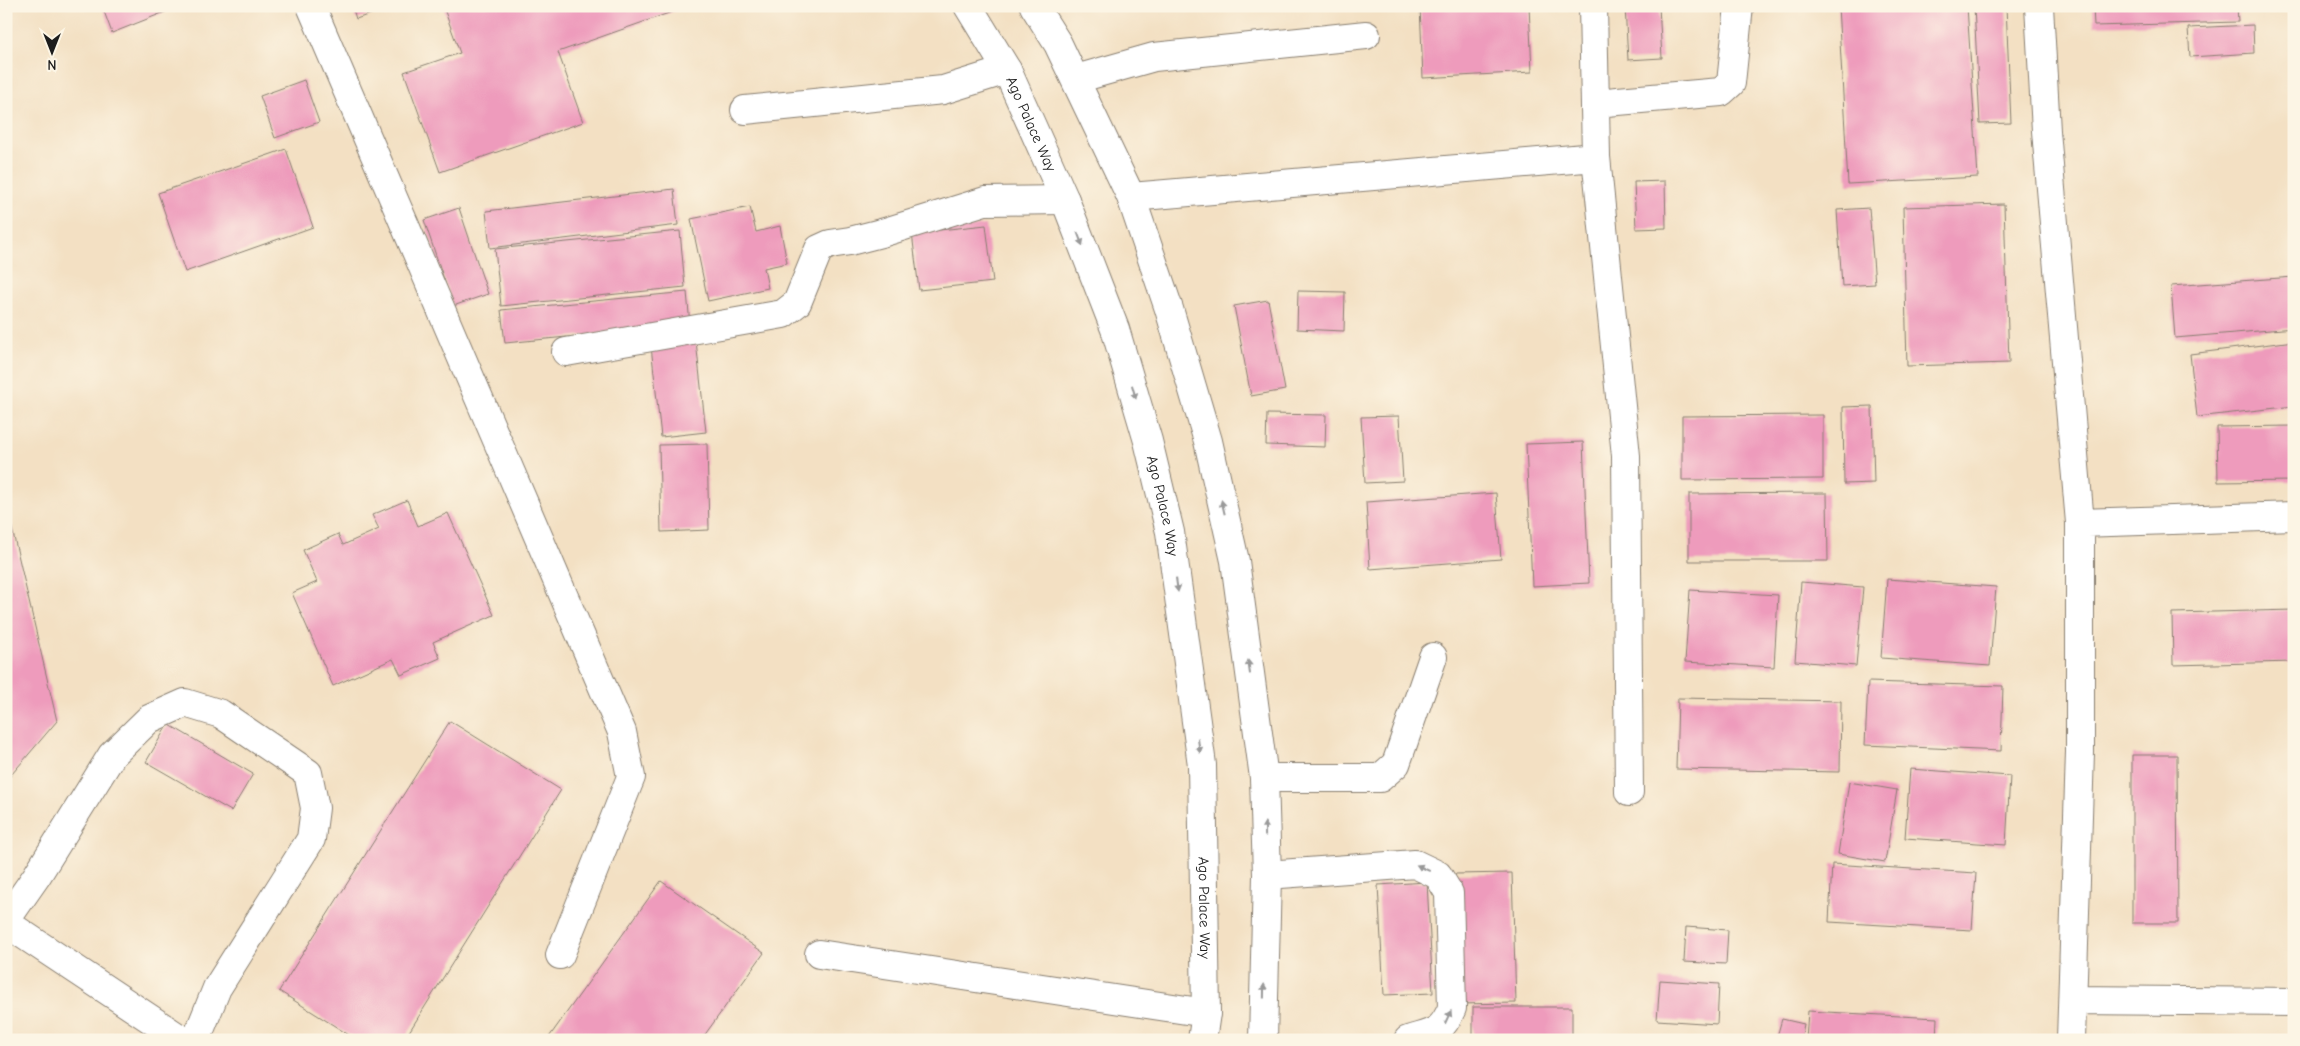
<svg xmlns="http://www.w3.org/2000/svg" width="2300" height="1046" font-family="'Comic Neue',sans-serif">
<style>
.building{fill:#ee9bbc}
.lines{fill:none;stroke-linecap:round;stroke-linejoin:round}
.minor-casing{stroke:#887e70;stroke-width:30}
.major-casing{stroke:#887e70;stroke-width:30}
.minor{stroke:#fff;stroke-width:28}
.major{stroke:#fff;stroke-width:28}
.oneway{fill:#999}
.labels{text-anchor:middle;stroke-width:4.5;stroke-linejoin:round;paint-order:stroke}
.street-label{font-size:15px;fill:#1c1c1c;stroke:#fcf5e5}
</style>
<rect width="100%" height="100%" fill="#fcf5e5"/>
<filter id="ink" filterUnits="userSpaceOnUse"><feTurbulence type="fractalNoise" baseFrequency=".02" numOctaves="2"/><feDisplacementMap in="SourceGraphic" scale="10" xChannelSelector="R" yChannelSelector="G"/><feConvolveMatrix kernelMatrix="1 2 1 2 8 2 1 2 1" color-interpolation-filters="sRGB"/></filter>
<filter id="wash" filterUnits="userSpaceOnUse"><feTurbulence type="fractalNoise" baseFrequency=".0096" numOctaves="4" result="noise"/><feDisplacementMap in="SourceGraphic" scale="20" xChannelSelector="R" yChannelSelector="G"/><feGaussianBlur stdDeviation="1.12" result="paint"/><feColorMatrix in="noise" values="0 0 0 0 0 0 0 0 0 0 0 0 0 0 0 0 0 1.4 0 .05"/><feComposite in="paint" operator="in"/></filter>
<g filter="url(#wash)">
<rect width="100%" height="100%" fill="#f3e0c3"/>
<g id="blocks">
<!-- building -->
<path class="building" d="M102,6H180L112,33Z
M352,6H391V7L356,19Z
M443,6H686V7L558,52L583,122L440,172L404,72L460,53Z
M1420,6H1529L1532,72L1423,78Z
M1625,6H1659L1662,58L1628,60Z
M1838,6H1967L1978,177L1848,184Z
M1974,6H2006L2011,123L1980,124Z
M2093,6H2237L2238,22L2094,26Z
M2253,25L2254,53L2190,57L2188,28Z
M304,80L319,122L275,138L260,96Z
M286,149L313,227L185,272L158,193Z
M1665,181L1666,228L1636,229L1634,182Z
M674,189L678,225L490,248L486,211Z
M2004,204L2009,363L1907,366L1903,207Z
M750,207L756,232L780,226L787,263L764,268L768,288L708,301L691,219Z
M459,208L488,294L453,306L424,220Z
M1869,208L1875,284L1842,286L1837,210Z
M986,225L993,282L919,290L912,233Z
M680,231L685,287L501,306L495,249Z
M2294,277V328L2175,338L2171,286Z
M1298,291L1345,292L1344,331L1297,329Z
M687,292L690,325L505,343L501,310Z
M1268,300L1285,390L1251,396L1234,306Z
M696,341L706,432L661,437L651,346Z
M2294,341V406L2197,417L2190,354Z
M1872,406L1874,483L1844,484L1843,407Z
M1267,414L1326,415L1325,447L1266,445Z
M1823,415V479L1682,480V416Z
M1399,416L1403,481L1365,483L1361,417Z
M2294,426V481L2218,482L2217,427Z
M1583,442L1589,583L1532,586L1526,444Z
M707,444L709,530L661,532L659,445Z
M1496,493L1501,559L1370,569L1366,502Z
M1827,493L1828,561H1689V494Z
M407,500L418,526L448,513L494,615L433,642L440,658L401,675L393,659L333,686L292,593L317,582L303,550L338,534L343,545L379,529L372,515Z
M6,503L57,721L6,781Z
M1887,579L1996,587L1990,666L1881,658Z
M1801,582L1863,587L1856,666L1795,661Z
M1690,590L1778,595L1774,667L1685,662Z
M2294,610V662L2173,665L2172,613Z
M1868,682L2003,686L2001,751L1865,745Z
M1678,698L1841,701L1840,772L1676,769Z
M450,721L561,790L404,1040H357L279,991Z
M168,724L253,774L231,811L146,762Z
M2132,755H2177L2178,923H2132Z
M1910,769L2010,776L2006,845L1905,838Z
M1849,782L1897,790L1885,862L1838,854Z
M1832,864L1976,873L1972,930L1829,922Z
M1512,873L1516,1003L1458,1004L1455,874Z
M661,881L764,953L701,1040H547Z
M1427,882L1433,993L1384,995L1378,885Z
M1686,927L1728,930L1726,964L1684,962Z
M1660,980L1719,984L1717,1024L1657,1020Z
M1473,1007H1572V1040H1473Z
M1808,1011L1937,1018L1936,1040H1806Z
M1782,1019L1804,1024L1801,1040H1776Z
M2138,1036L2167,1038V1040H2137Z"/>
</g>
</g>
<g filter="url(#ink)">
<use href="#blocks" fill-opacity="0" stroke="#887e70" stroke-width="1"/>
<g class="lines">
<!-- minor casing -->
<g class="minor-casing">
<path id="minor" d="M311,6L622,732L631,777L560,955
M1593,6L1596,157L1626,456L1629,792
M2039,6L2046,131L2080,523V752L2071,1040
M1076,79L1154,57L1366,35
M1595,103L1721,92L1731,83L1739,6
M745,110L943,90L1007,70
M1131,197L1596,157
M566,352L783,314L797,303L819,249L830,244L850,241L885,232L985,201L1065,200
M2080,523L2294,516
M1264,778H1380L1396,764L1433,657
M1267,875L1415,864L1438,875L1449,893L1452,1008C1441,1034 1433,1032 1408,1040
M6,920L36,877L112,755L149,719L185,703L221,714L308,773L315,808L311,839L217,988L196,1040
M6,923L182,1040
M819,954L1206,1013
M2074,1000L2294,1002"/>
</g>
<!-- major casing -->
<g class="major-casing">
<g id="major">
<path id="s1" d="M968,6L1007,70L1065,200L1115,329L1148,441L1170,532L1202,765L1206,1013L1202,1040"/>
<path d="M1034,6L1058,44L1131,197L1169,309L1208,441L1235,561L1264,778L1267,875L1263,1040"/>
</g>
</g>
<!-- minor -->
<use href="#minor" class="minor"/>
<!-- major -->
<use href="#major" class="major"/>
</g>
<!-- one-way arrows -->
<defs><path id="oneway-solid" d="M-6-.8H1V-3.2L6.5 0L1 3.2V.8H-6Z" transform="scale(1.25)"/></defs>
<g class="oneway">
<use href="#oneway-solid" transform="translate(1080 239) rotate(69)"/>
<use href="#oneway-solid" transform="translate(1134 392) rotate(74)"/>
<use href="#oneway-solid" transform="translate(1223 507) rotate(-103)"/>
<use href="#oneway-solid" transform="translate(1177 585) rotate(82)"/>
<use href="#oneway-solid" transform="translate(1249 667) rotate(-98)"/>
<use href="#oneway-solid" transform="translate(1199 746) rotate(82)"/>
<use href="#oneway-solid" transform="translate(1265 829) rotate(-91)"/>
<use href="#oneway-solid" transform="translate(1423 868) rotate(-155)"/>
<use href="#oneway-solid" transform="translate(1264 991) rotate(-89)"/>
<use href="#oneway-solid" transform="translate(1448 1017) rotate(-65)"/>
</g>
</g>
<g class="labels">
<!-- street labels -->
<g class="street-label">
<text dy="5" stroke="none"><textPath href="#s1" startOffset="134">Ago Palace Way</textPath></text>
<text dy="5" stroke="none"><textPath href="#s1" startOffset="539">Ago Palace Way</textPath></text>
<text dy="5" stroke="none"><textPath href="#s1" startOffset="944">Ago Palace Way</textPath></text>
</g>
</g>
<!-- margin -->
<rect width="2300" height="1046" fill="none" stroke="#fcf5e5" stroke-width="25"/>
<!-- north arrow -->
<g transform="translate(52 52) rotate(180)" stroke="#fcf5e5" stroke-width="4" paint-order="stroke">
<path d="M0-4L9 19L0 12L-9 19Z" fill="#1c1c1c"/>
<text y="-8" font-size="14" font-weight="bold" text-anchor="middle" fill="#1c1c1c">N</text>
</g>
</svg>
